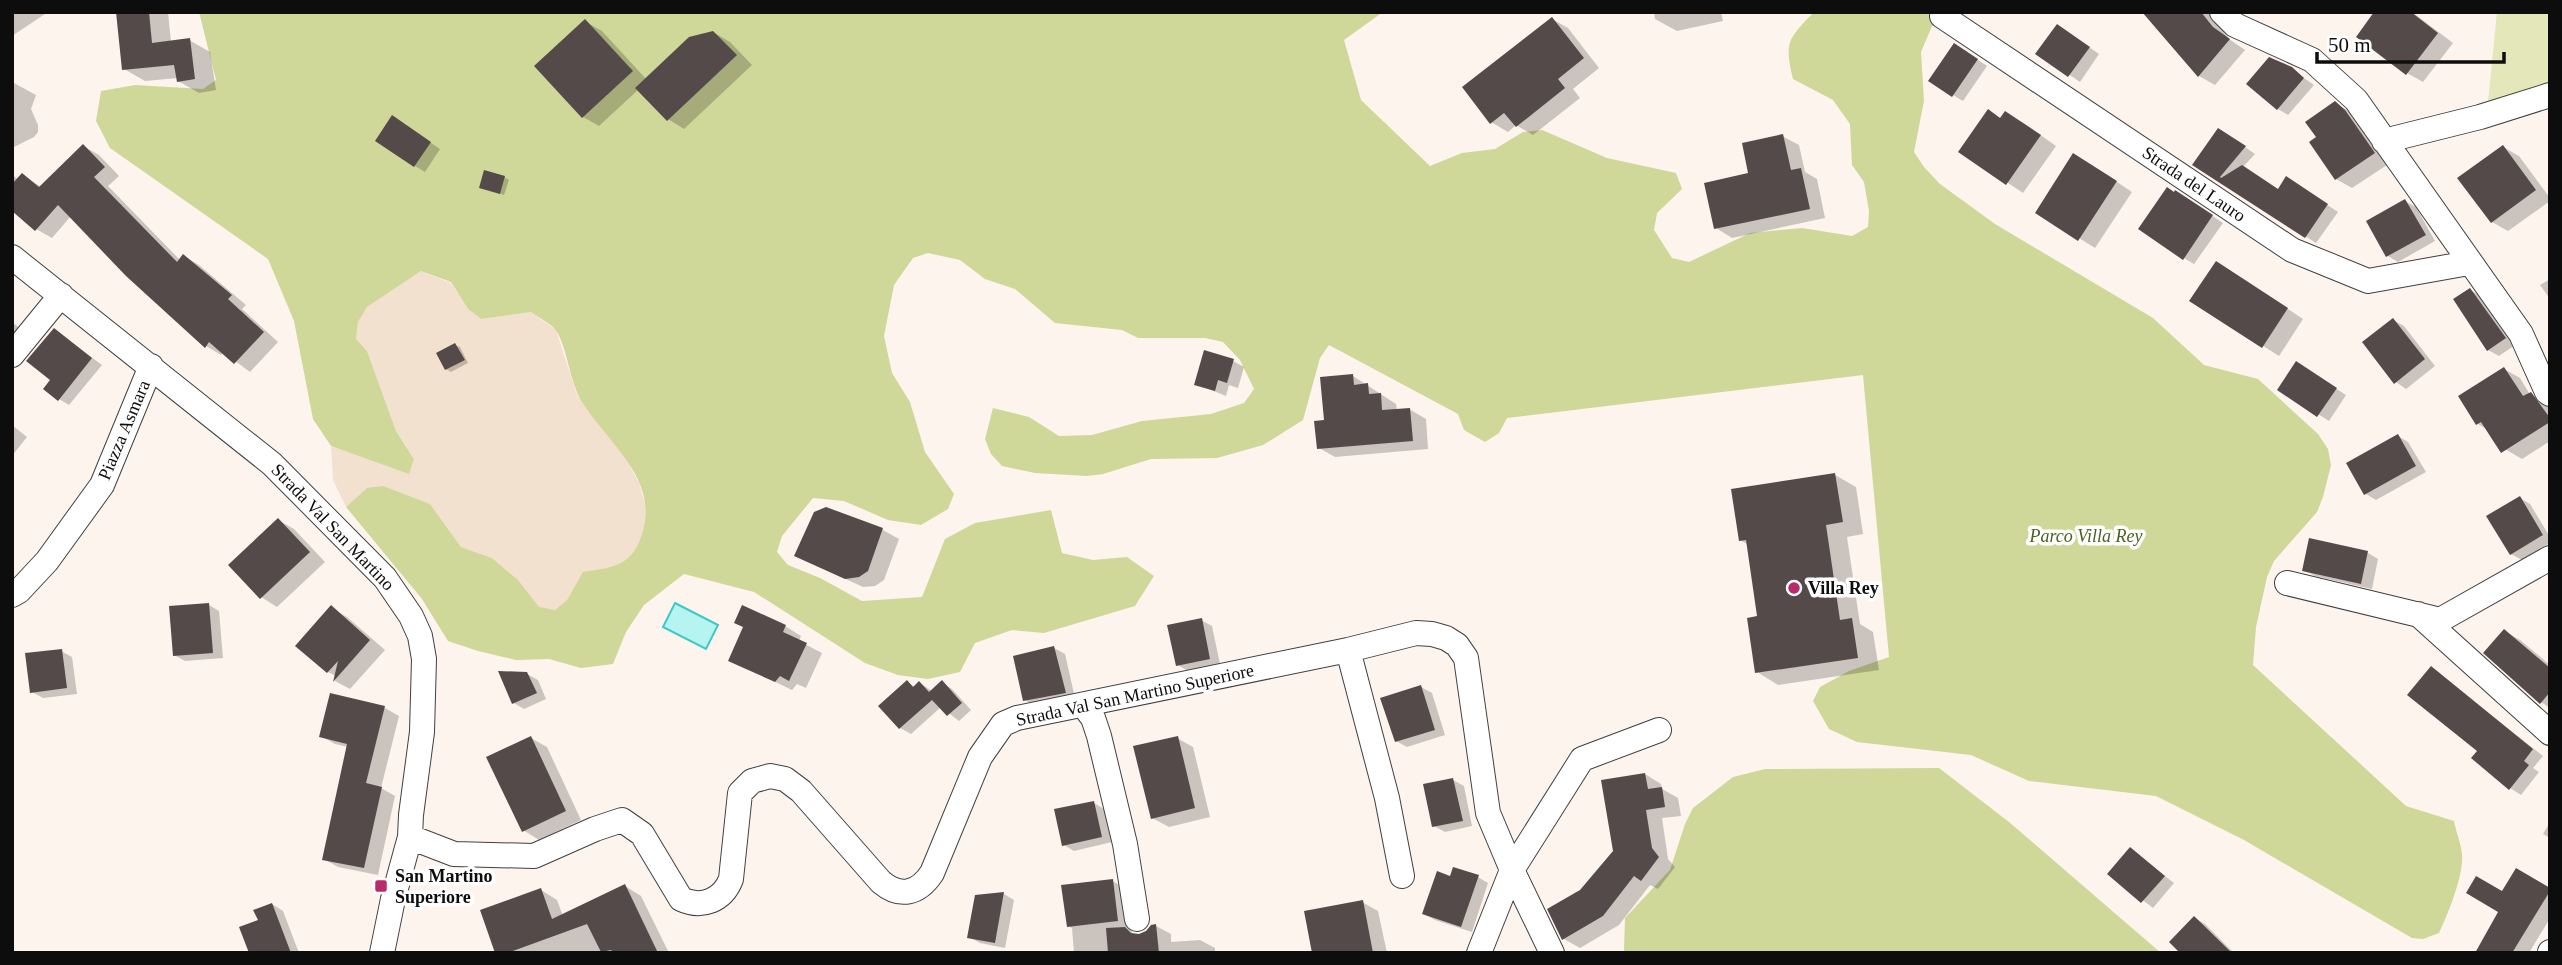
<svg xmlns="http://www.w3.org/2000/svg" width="2562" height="965" font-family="'Times New Roman',serif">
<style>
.farmland{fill:#f3e1cf}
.green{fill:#e4e7b9}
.forest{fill:#cfd799}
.water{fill:#b5f4f1;stroke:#3ec8c6;stroke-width:2}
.shadow{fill:#0003}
.building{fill:#554a4a}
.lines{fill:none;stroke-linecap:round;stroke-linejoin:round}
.minor-casing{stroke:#404040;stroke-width:26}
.minor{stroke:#fff;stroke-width:24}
.poi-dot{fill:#b72b6b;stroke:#fff;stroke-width:2.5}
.labels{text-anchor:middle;stroke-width:7;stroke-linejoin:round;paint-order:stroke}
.street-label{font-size:18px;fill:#0d0d0d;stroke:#fff}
.park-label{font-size:18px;font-style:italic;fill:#496220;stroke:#fff}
.poi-label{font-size:18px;font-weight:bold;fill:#0d0d0d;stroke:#fff;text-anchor:start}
</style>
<rect width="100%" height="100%" fill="#fef4ee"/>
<!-- farmland -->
<path class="farmland" d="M421,271L451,283L468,309L481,319L531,312L556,330L576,392L585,406L624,455L639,483L648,514L640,543L631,557L616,566L583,573L567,600L555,610L539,608L518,580L492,558L461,547L430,504L367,488L346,507L333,480L331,446L409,473L414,458L396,431L367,351L356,339L358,322L367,307Z"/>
<!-- green -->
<path class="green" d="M2497,12H2550V86L2488,102Z"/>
<!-- forest -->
<path class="forest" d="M199,12H1383L1344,40L1361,100L1430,166L1462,153L1495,149L1523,132L1542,130L1607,158L1676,173L1682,189L1657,213L1654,230L1672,258L1689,262L1750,233L1802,228L1852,236L1868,227L1869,211L1864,182L1852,165L1850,124L1833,100L1793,79C1784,42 1788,39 1814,12H1938L1921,52L1924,101L1914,152L1924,167L1940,184L1995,224L2153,318L2204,365L2258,379L2318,434L2328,449L2331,465L2323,497L2317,512L2274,561L2267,577L2256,627L2253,665L2406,806L2454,821C2456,832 2461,843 2462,854C2464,875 2448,914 2439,933L2423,939L2412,938L2244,840L2156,796L2029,781L1971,755L1857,742L1829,729L1813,701L1820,687L1849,671L1889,657L1863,375L1507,418L1499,433L1485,442L1464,430L1458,414L1329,345L1320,358L1303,420L1263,445L1217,458L1151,459L1103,474L1087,476L1035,473L1002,466L991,454L985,439L993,408L1029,417L1059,436L1092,435L1142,421L1211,414L1244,403L1254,389L1240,360L1223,342L1205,338H1138L1122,330L1055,323L1015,289L985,279L960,260L928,253L913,258L894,285L884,336L892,373L910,402L925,452L954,494L948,509L921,525L888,520L844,501L813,498L782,536L777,552L788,565L820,578L862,601L922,597L945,539L975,523L1051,510L1062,553L1093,560L1127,557L1154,576L1135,606L1044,633L1012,630L975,643L960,672L928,679L898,675L865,663L754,592L684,574L644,605L626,632L613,664L581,668L549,659L516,660L478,651L448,641L422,599L346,507L367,488L383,486L430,504L461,547L492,558L518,580L539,607L555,610L567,600L583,572C615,567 633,566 643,531C658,478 607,442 582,402C569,380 568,351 557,332C552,324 539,318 531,312L481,319L468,309L451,282L421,271L367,307L358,322L356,339L367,351L396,431L414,459L409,474L331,446L313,419L294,321L268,259L110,148L96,121L101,91L135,85L203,89L216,80Z
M1939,768L2009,822L2161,953H1626L1624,950L1625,918L1670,870L1685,824L1693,808L1733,777L1765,769Z"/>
<!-- water -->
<path class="water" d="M675,603L718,625L706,649L663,627Z"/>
<!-- shadow -->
<path class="shadow" d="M12,12H48L12,36Z
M118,12H168L171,42L189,40L210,52L216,90L199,93L178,81V78L145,81L124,69Z
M1654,12H1721L1723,21L1677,31L1655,19Z
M2158,12H2208L2229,39L2245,50L2215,85L2199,76L2149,17Z
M2377,12H2412L2453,43L2423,82L2407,73Z
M1552,19L1568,28L1599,68L1573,89L1580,98L1533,135L1516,125L1508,132L1491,122Z
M586,22L602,31L647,80L713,32L730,42L752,65L684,129L668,119L639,89L599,126L583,117Z
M2067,32L2099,54L2080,82L2038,53Z
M1965,51L1987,66L1963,101L1953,95Z
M2291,69L2314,85L2288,115L2278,109Z
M12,82L36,95L31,109L38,125V132L34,137L12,148Z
M2335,103L2352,113L2390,163L2352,188L2336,179L2318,138Z
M1988,111L2002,119L2022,122L2056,146L2023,193L1960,151Z
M403,124L440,149L425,172L415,166Z
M1782,136L1799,145L1805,172L1817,179L1825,218L1732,238L1716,228L1751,174Z
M2229,136L2255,154L2243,167L2279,191L2297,185L2338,212L2316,243L2195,165Z
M83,146L99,155L119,176L108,186L180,260L184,256L199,265L246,305L242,309L278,342L250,372L223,352L221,355L206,346L71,216L52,238L36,229L12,209V174L18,180L22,175L41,187Z
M2503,147L2519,156L2550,198V201L2508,231L2492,222Z
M2090,164L2132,192L2095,248L2037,212Z
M504,177L509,180L504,195L486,189Z
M2186,198L2223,223L2194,264L2184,258Z
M2405,201L2416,207L2435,241L2398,262L2388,256Z
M2232,272L2303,319L2279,356L2192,301Z
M2550,279V299L2540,285Z
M2470,290L2481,296L2515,345L2499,356L2488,350Z
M2393,320L2404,326L2435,366L2406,389L2396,382Z
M12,322L26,333L12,350Z
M55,330L102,365L69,405L59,399L52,380Z
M455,345L460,347L468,363L451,372L446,369Z
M1233,361L1244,367L1238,388L1229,385L1226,396L1196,384Z
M2504,369L2520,378L2529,393L2550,407V441L2522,459L2498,445L2488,430L2478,424Z
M2307,370L2346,395L2329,421L2280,390Z
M1353,376L1396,404L1397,411L1409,409L1426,419L1428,449L1335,457L1319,448Z
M12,425L27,437L12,456Z
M2398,436L2408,442L2426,472L2376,500L2366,494Z
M1835,475L1856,487L1863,534L1847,537L1860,624L1873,632L1879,670L1778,685L1757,672L1759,618L1749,545L1740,540Z
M2520,498L2530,504L2550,537V543L2522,560L2511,554Z
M826,509L883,530L899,539L884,580L875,586L863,587L813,564Z
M278,520L294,529L325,562L277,607L261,597Z
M2311,540L2368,553L2378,559L2372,589L2315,576L2304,570Z
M209,605L219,611L223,658L185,661L174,655Z
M331,608L347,617L385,650L350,689L335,681L336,676L328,672Z
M1201,620L1212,626L1220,664L1188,671L1178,665Z
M785,626L801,636L799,641L822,653L806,688L797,684L792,690L730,660L745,627Z
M2504,631L2520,640L2550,665V708L2541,702Z
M1054,648L1065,654L1075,698L1036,707L1025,700Z
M61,651L72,657L77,694L43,698L32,692Z
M2431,668L2543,756L2533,768L2539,772L2521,795L2510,788L2479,751Z
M527,674L538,680L546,699L524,709L514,703Z
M907,682L915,687L920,683L932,691L942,683L952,689L971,710L959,721L941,707L911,734L900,728Z
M1421,687L1432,693L1445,735L1407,747L1396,741Z
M331,695L385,708L399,716L381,788L395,796L378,875L338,867L324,859L348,747L335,744L321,736Z
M531,738L547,747L581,820L539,840L523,830Z
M1177,738L1193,747L1210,817L1169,827L1152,818Z
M1645,774L1661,784L1662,789L1678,798L1681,816L1662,818L1668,859L1675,867L1658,889L1650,885L1619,925L1580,948L1564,939L1550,910L1581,891L1614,851Z
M1453,780L1464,786L1472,826L1445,832L1434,826Z
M1094,803L1104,809L1112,842L1074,851L1064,845Z
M2550,822V838L2543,834Z
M2130,849L2174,883L2153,908L2109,874Z
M1478,877L1488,883L1472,932L1435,920L1424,914L1451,878Z
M1112,881L1127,889L1132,933L1136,935L1147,932L1156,926L1171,934V942L1200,940L1215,948V953H1074L1072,928L1068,926Z
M625,886L641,896L669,953H497L541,890L557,900L563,916Z
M2550,890V918L2529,953H2477L2500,911L2503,893Z
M1004,894L1014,900L1005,948L980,943L969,937Z
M1362,902L1378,911L1387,953H1314Z
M272,904L283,911L299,953H251Z
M2195,918L2205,924L2234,953H2183Z"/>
<!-- building -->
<path class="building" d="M116,12H149L152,43L190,38L195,79L177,82L174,65L122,70Z
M2142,12H2201L2213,27L2230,39L2198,77Z
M2374,12H2411L2438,33L2406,75L2356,37Z
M1552,17L1584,58L1558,79L1565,88L1516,127L1504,113L1490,124L1462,87Z
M585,19L633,71L582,118L534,66Z
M2057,24L2090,47L2068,77L2035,54Z
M713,31L737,55L667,121L635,88L689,37Z
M1954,43L1978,59L1952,97L1928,81Z
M2269,57L2292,67L2304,78L2277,110L2246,84Z
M2335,101L2345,110L2375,153L2335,180L2309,142L2316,137L2305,122Z
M1988,109L2000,118L2005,111L2041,135L2006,185L1958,152Z
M392,115L431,142L414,167L375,141Z
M2218,128L2246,146L2220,177L2221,178L2242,165L2278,189L2286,176L2328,204L2305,238L2192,165Z
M1783,134L1791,170L1801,168L1810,209L1714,229L1704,183L1748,173L1742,143Z
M83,144L105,167L94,177L177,262L183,254L232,295L228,299L264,332L234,364L209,342L205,348L126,276L58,205L35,231L12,211V184L22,173L39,187Z
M2503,145L2536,190L2491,223L2457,178Z
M2073,153L2117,181L2078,241L2035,213Z
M484,170L505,176L500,194L479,188Z
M2167,187L2174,192L2175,190L2213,215L2183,260L2138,229Z
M2405,199L2426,235L2386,257L2366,221Z
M2216,261L2288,308L2262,348L2189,301Z
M2470,288L2506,338L2487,351L2453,299Z
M2393,318L2425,359L2394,384L2362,342Z
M54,328L92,358L58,401L43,389L50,380L26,361Z
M455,343L465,360L445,370L436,353Z
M1204,350L1234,359L1227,383L1218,380L1215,391L1194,385Z
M2296,361L2337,388L2317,417L2277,390Z
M2504,367L2523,396L2531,392L2550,418V422L2501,453L2481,422L2476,425L2458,396Z
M1353,374L1354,385L1368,383L1369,394L1381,393L1382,410L1410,408L1413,441L1317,449L1314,421L1324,420L1320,377Z
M2398,434L2416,466L2364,495L2346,463Z
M1835,473L1843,522L1826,525L1840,620L1852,618L1858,658L1755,673L1747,618L1757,616L1746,540L1739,541L1731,489Z
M2520,496L2543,535L2510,555L2486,516Z
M826,507L883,528L868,571L859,577L845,579L794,556L814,512Z
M278,518L310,552L260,599L228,565Z
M2309,538L2368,551L2361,584L2302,571Z
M209,603L213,653L173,656L169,606Z
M331,605L370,640L333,682L338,661L327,673L295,646Z
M742,605L786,625L783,632L807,643L789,681L780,676L775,682L728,661L743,627L734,623Z
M1202,618L1210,659L1176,666L1167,625Z
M2504,629L2550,668V692L2540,704L2483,653Z
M1054,646L1066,693L1023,701L1013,656Z
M62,649L67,688L30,693L25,653Z
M2431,666L2533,749L2524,761L2529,765L2509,790L2471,758L2477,751L2407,695Z
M498,671L527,672L537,693L512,704Z
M907,680L913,687L919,681L929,692L942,680L962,703L947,716L932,700L899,729L878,706Z
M1421,685L1435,730L1395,742L1380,698Z
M330,693L385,706L366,783L382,787L364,868L322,860L347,744L319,737Z
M531,736L566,811L522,832L486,757Z
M1178,736L1195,808L1151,819L1133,746Z
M1645,773L1648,789L1662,787L1665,807L1646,810L1652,848L1659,857L1641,881L1634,876L1603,916L1562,940L1547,909L1580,890L1613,851L1601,780Z
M1453,778L1463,821L1432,827L1423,784Z
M1094,801L1102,837L1062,846L1054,809Z
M2130,847L2165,876L2141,903L2107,874Z
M1453,867L1479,875L1461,927L1422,914L1437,871L1450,876Z
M2516,868L2550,888V891L2512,953H2475L2498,912L2466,893L2476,876L2502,891Z
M1113,879L1118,921L1067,927L1061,885Z
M625,884L658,953H613L611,950L601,952L587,924L507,953H495L480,910L541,888L552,919Z
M1004,892L995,943L967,938L975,895Z
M1363,900L1373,953H1312L1304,911Z
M272,903L291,953H249L239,927L258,920L253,910Z
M2194,916L2232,953H2180L2169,942Z
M1156,924L1159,953H1108L1106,928L1125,927L1131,933L1139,934L1146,931L1151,925Z"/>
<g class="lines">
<!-- minor casing -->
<g class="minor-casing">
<path id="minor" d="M2222,12L2235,25L2312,60L2356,100L2521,334L2547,392L2550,394
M1942,16L2292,250L2368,281L2469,263
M2384,141L2480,117L2550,95
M12,257L272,464L385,578L411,616L420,636L424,659L422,732L411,815L410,837L393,899L382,953
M12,355L61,295
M2287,583L2440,620L2550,558
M12,595L19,591L47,561L102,485L151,366
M2418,614L2550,733
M1348,650L1387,798L1402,876
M1083,705L1093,718L1099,736L1125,844L1137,919
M410,837L454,854L534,856L595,829L622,820L642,834L681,899C702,909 723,900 731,879L740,793L752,781L770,776L785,779L801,791L881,882C900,898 918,894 932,873L980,757L1003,724L1017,718L1348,650L1416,633L1432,634L1446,638L1457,645L1466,658L1488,813L1512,870L1552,953
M1479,953L1512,870L1582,759L1659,730
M2550,953V952"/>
</g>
<!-- minor -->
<use href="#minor" class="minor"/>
</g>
<!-- markers -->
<g class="poi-dot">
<circle cx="1794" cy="588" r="7"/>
<rect x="374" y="879" width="14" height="14" rx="3.5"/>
</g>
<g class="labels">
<!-- street labels -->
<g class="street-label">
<text transform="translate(2194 184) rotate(34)" y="6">Strada del Lauro</text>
<text transform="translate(124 430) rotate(-67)" y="6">Piazza Asmara</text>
<text transform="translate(333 527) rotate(46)" y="6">Strada Val San Martino</text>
<text transform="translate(1135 695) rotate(-12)" y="6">Strada Val San Martino Superiore</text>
</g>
<!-- park labels -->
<g class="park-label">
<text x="2086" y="542">Parco Villa Rey</text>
</g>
<!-- poi labels -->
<g class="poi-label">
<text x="1808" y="594">Villa Rey</text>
<text x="395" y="882">San Martino<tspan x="395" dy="21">Superiore</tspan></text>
</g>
</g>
<!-- border -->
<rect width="2562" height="965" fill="none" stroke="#0d0d0d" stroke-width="28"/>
<!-- scale -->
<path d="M2317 52v10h187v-10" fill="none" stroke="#0d0d0d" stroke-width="3.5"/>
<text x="2328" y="52" font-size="21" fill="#0d0d0d" stroke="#ffffff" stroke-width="5" paint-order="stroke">50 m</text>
</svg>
